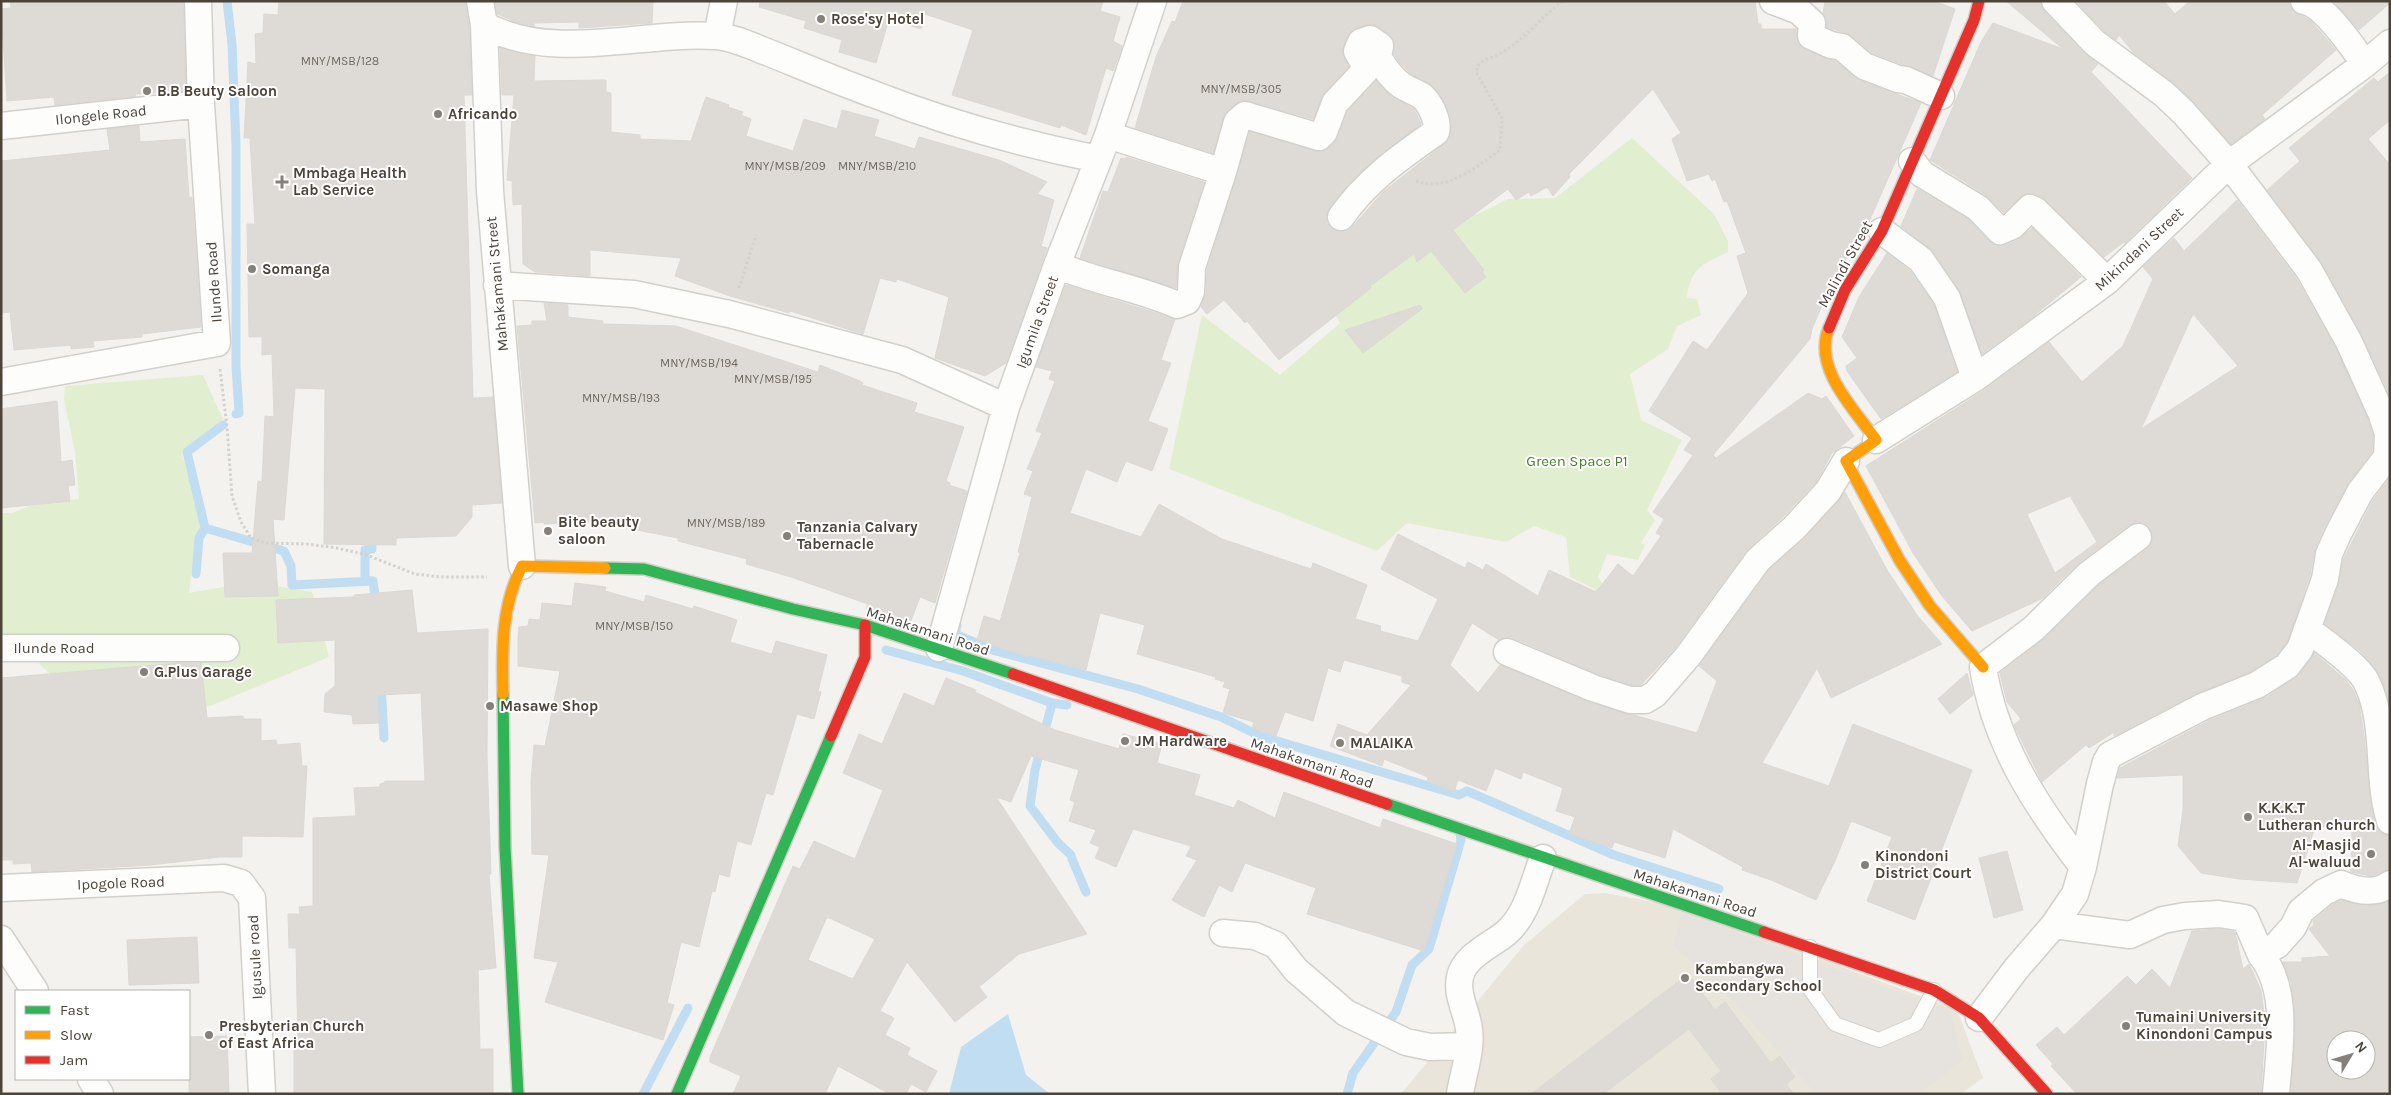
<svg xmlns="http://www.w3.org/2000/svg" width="2391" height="1095" font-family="Karla,sans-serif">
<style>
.education{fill:#eae5da}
.green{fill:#e1eecf}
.parking{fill:#e6e3df}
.water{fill:#c0ddf1}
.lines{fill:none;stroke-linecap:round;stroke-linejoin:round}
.stream{stroke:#c0ddf1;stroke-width:9}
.building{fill:#dedbd6;stroke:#dcd9d4;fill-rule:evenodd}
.lane-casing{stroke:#d2d0cb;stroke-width:16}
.street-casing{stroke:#d2d0cb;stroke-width:29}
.fast-casing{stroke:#d3cfc5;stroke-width:14}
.slow-casing{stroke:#d3cfc5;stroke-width:14}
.jam-casing{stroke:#d3cfc5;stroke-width:14}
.path{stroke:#d3d2cc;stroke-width:3;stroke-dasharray:2.5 2.5;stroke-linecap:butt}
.lane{stroke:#fdfdfc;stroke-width:14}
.street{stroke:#fdfdfc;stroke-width:26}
.fast{stroke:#30b455;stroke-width:11}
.slow{stroke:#ff9f0a;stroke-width:11}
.jam{stroke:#e5322d;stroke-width:11}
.poi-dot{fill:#868178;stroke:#fff;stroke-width:2}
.labels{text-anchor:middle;stroke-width:4;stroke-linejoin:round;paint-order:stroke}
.number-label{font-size:12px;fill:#706a61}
.poi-label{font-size:15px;font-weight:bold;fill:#4b4439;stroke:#fff;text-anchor:start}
.street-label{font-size:15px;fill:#4b4439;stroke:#fff}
.park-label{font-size:15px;fill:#4a7f2a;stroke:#fff}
</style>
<rect width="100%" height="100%" fill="#f4f2ee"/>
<!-- education -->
<path class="education" d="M1605,893L1684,908L1957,1010L1983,1078L1961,1094H1401L1524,945L1585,894Z"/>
<!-- green -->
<path class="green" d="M1632,138L1714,214L1728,241V252C1703,264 1690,268 1687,298L1697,299L1701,315L1677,326L1668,349L1630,374L1641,420L1682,440L1647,510L1655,520L1641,543L1645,545L1638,560L1607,554L1598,577L1612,599L1583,632L1595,589L1570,577L1566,537L1534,526L1506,542L1407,523L1377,551L1169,469L1202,315L1280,375L1340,323L1317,284L1421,222L1478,214L1508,199L1555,198Z
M203,375L223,419L184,450L182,455L196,497L200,527L194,548L189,593L252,582L312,592L329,657L210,706L142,714L88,707L39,664L59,638H1V513H12L32,505L79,499L75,452L64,399L65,386Z"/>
<!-- parking -->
<path class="parking" d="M1681,912L1951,1011L1963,1060L1920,1094H1816L1728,996L1674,946Z"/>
<!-- water -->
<path class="water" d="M1008,1014L1026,1075L1050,1094H949L961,1047Z"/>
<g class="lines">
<!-- stream -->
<path class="stream" d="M227,1L232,44L236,146V366L239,413L236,414
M205,528L284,551L291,566L292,585L373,581L376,604
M196,574L199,538L205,528L187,452L223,425
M371,581H365V550L372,549V534
M957,625L955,634L992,650L1138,689L1221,717L1260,736L1459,795L1467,791L1614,855L1719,889
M886,650L963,671L1052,703L1067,705
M381,684L384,738
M1052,703L1035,770L1030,806L1058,843L1071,855
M1072,859L1086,892
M643,1094L688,1008
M1347,1094L1353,1073L1396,1012L1412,965L1429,949L1461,840L1460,833"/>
</g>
<!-- building -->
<path class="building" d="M10,1H183L186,91L135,94L136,96L55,105L54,97L7,101L1,9L11,8Z
M279,1H465L469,27L472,95H464L473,398L493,397L502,503L472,505V517L456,536L396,538V545L324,544L325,389L295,388L284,520L273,519L278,596L225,597L223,553H252L258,481L262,482L265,416L274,417L272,354L262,355V337H249L247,224H255L250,138H244L248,62L256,64L255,34L263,33L264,14L278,15Z
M495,1H653L652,23L579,28V22L534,23V26L516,22L497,14Z
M760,1H1103L1100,11L1120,17L1113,41L1122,46L1113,71L1106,68L1086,135L1061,125L1060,128L952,95L973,30L925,14L921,29L889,19L876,63L839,52L842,40L804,28L806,21L759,7Z
M1183,1H1755L1758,24H1761V29H1796L1798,43L1805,50L1835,61L1859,80L1921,103L1868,224L1831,284L1812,329L1810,339L1713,455L1716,458L1808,393L1822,399L1826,396L1854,436L1832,453L1816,482L1783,517L1746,551L1676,647L1641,685H1632L1598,674L1513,638L1506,637L1499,640L1472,623L1450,665L1478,693L1500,665L1588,702L1697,733L1717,681L1699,666L1769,570L1805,538L1845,492L1887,570L1917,615L1942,644L1831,698L1817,668L1762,763L1829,786L1853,724L1972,770L1915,920L1867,901L1892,837L1851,821L1835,861L1816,900L1771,880L1742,870L1743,867L1673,829L1665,858L1614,842L1612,848L1569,834L1575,817L1556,811L1563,788L1523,772L1521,779L1495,768L1486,791L1458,780L1454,792L1427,781L1428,777L1384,759L1382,766L1330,746L1338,724L1367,735L1411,685L1402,682V676L1344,660L1340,672L1328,668L1313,721L1285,712L1276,736L1252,728L1254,722L1223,713L1230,689L1223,687L1225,682L1215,679L1216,677L1137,654L1145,625L1100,613L1086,670L1028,655V657L977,640L984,616L1000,621L1020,553L1018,552L1032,497L1024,494L1033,471L1027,469L1042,433L1036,431L1055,381L1049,379L1052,371L1036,367L1066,285L1175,319L1161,360L1171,363L1148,421L1168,429L1152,471L1126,461L1117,482L1086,469L1070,513L1141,537L1159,504L1222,539L1311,569L1313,563L1367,585L1355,619L1381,626L1380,631L1418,641L1438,599L1381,569L1398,534L1465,568L1468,562L1483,570L1486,564L1538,596L1549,570L1596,592L1618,564L1633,576L1661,536L1656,533L1664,519L1653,512L1693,455L1684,450L1692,438L1649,411L1693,341L1707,350L1748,293L1737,256L1746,253L1727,201L1724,202L1715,179L1712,181L1709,174L1687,181L1672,139L1681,133L1653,89L1569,174L1570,177L1553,196L1547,187L1531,196L1529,192L1516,200L1508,189L1453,230L1484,270L1482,272L1486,277L1465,293L1431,251L1417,262L1414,254L1370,286L1371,288L1279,360L1247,321L1245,323L1224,300L1207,314L1201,307L1206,293L1207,270L1250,132L1315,151H1323L1338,138L1348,111L1376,81L1392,97L1414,109L1421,124L1363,170L1329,208L1326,216L1327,223L1332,229L1340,232L1347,231L1353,226L1383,192L1449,140L1451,129L1450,114L1436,89L1410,73L1400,63L1394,54V41L1389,34L1372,24L1356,28L1347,36L1342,51L1349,67L1324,93L1313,119L1249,101L1241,100L1227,111L1223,117L1213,153L1135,128L1156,57L1172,21L1175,22Z
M1825,1H1934L1955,9L1933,76L1872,53L1851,35L1827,27L1823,14Z
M2006,1H2040L2044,11L2084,53L2098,64L2091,72L2192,178L2125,243L2124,242L2104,257L2041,196L2026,193L2004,213L1986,195L1930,160L1981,42L1993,23L2063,49Z
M2076,1H2164L2175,14L2190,1H2289L2293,11L2311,21L2336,50L2262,115L2265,119L2231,144L2174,83L2134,53L2119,35L2116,40L2105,32Z
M2333,1H2390V3L2359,30Z
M500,48L535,56L534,81L606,80V92L611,93V132L640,135V139L691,141L706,97L729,105L728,107L743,112L741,115L751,119L746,136L793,151L804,119L837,129L842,110L879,120L874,136L915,149L919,137L999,160L1047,182L1037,194L1054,200L1041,246L1047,248L1006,363L985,376L935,358L949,297L897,279L896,282L880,278L863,334L790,311L789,313L730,296L675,276L681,258L590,250V276L535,272L523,264L522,204L513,205L512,181L507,180L514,95H502Z
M2390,72V120L2368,139L2390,165V396L2362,335L2322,263L2267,190L2300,161L2289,148L2374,78L2378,82Z
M139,126L140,142L185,139L189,198L192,197L201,327L142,334V337L93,341L94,347L71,349V345L14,350L10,312L1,313V161L110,150L107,129Z
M1126,157L1204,182L1178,262L1176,288L1080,258L1103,191L1108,192L1121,158L1126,159Z
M1917,189L1969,220L1989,241L1996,245H2006L2018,240L2032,228L2081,277L2030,319L1982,354L1959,290L1933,251L1901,226Z
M2237,200L2296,278L2336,349L2368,420L2373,436L2372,452L2347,485L2324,528L2315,548L2310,575L2287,642L2277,655L2250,672L2195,694L2114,736V732L2089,748L2086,745L2042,782L2014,725L2021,719L2007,702L2000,673L2043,640L2099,585L2147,549L2152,542L2153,536L2150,528L2143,523L2136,522L2129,525L2080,562L2060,581L2055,573L2097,542L2070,496L2027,514L2059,582L2043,598L1972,631L1942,596L1913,553L1866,466L1983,391L2049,342L2082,382L2123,346L2153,279L2143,267L2174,238L2184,251ZM2193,314L2238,366L2141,429Z
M1887,253L1910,271L1934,305L1957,372L1881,419L1847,371L1846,366L1857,358L1842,337L1859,297Z
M544,303L568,305V317L603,321V324L676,326L818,372L820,365L860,381L863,383L862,385L917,403L914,412L964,427L946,481L950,483L949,485L967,491L935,603L920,597L910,623L866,609L868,604L791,577L746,564L747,559L678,541V538L616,526L617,520L544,524V522L535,523L517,326L532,325V321H547Z
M1420,305L1422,309L1363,353L1345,330Z
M57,401L61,462L72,460L75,485L68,486L70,501L1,508V409Z
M2390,478V704L2381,678L2374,667L2359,650L2325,624L2339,584L2344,558L2373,500Z
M575,583L606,587L605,591L644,602L646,595L693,609L694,606L737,620L730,642L772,654L776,641L827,655L818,691L821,692L814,719L797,714L773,795L766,793L751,845L737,841L729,877L719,874L715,892L712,891L699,947L681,942L667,1003L674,1005L663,1040L545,1002L558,962L534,958L549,855L532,854L531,782L534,745L545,746L560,671L518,666V638L519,627L528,626L529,619L540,620L542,603L572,606Z
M412,590L417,633L488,629L487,755L491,874H489L496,968L478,970L480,1049H493V1093L294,1094V1045H298L296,948H289L288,914H300L299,907L313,906V818L356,816L354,788L380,787V784L384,783L385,781H425L421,693L377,695L379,723L353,724L352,715L324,712L325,694L335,686V640L278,643L276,600L354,597V595Z
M2314,653L2346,680L2353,690L2359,704L2364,735L2371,806L2379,831L2390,836V869L2371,876L2351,872L2352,825L2315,827L2297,883L2239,879L2201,873L2178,846L2183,810V775L2117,778L2120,768L2208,721L2265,698L2295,678Z
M179,663H201L207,718L243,716L244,719H261V741L276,740L277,745L300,743L302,766H307L303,837L242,836V857H220L150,865L32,872L31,863L13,864V860H1V678Z
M1967,673L1973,695L1950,714L1938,699Z
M946,678L976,690L975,692L1055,730L1119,749L1123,734L1162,744L1157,763L1200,775L1194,795L1234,808L1238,800L1275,818L1284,792L1380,828L1383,819L1457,844L1424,951L1307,914L1316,888L1245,863L1232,892L1219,885L1204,917L1184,907L1172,900L1197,860L1186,856L1191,846L1133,829L1116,867L1095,858L1100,847L1090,843L1096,830L1069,821L1075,802L1070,800L1079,770L1031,756L1011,802L996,797L1087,934L1019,954L979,987L987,997L955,1022L907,962L880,1011L894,1018L885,1035L910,1048L907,1055L937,1071L926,1092L911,1084L906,1094H890L838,1066L825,1094H733L741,1076L710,1062V1057L793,866L800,869L814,841L855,859L883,790L843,773L859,734L882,744L904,693L934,706ZM827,917L875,939L853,979L808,960Z
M2007,851L2023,910L1994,918L1979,858Z
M2341,900L2366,906L2390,901V1094H2291L2295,1021L2291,983L2283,962H2302V958L2330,956L2309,929L2314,925L2313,921L2332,905ZM2336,1040H2366V1070H2336Z
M2218,929L2235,932L2243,969L2249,964L2261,990L2265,1022L2261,1094H2077L2051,1066L2053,1064L2036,1045L2057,1027L2064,1035L2127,976L2136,985L2152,969L2170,988L2192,931Z
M197,937L199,983L129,985L127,940Z
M1688,974L1715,1010L1725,1002L1771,1063L1780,1056L1795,1077L1786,1084L1794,1094H1722L1711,1079L1721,1071L1689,1029L1603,1094H1531Z
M227,1036L229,1094H189V1037Z"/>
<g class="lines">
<!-- lane casing -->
<g class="lane-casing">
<path id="lane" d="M1810,947V989L1835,1024L1879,1040L1916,1024L1934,990"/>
</g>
<!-- street casing -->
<g class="street-casing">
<path id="street" d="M480,1L484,25L490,191L522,566
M1773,1L1799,11L1812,23L1811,36L1831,45L1842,47L1864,66L1898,79L1906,80L1941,96
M2055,1L2095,43L2164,94L2184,113L2229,164L2309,270L2349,342L2382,415L2388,434L2387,457
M2304,1C2324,4 2353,48 2365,64
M484,25C555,63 641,31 716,36C733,37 751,46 767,52C802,66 837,81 873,94C945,122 1022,144 1098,159
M717,36L724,1
M1,126L201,104
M1108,135L1223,172L1237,122L1245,115L1319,137L1324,132L1335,103L1365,71L1366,67L1357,51L1361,42L1370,39L1380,46L1378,57C1384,67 1391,78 1401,85C1407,89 1415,92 1422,96C1430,103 1439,121 1436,132C1400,157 1366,181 1341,217
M1912,161L1922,174L1978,208L2000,231L2012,226L2030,208L2035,210L2107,281
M1882,231L1921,260L1947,298L1975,378
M1057,265C1096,282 1139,288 1177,305L1187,301L1191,292L1192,267L1223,172
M497,285L634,294L729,314L902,360L1006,407
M1,382L217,343L201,104L198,1
M1876,440L1975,378L2107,281L2229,164L2365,64L2390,43
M2307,629C2322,640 2360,667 2367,683C2387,725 2376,777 2390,821
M1,648H226
M939,648L1006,407L1057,265L1108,135L1153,1
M1507,652L1593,688L1630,700H1645L1655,694L1688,656L1758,560L1794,528L1828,491L1846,461
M2083,867L2100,784L2106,762L2110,755L2202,707L2257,685L2287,666L2300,649L2325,579L2329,554L2338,534L2360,492L2387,457L2390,458
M1,888L224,878L241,883L252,898L262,1094
M2054,925L2130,935L2163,920L2185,916L2219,914L2245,918L2261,955L2277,945L2293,927L2301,911L2324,892L2341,884C2357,891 2375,895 2390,884
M1223,933L1255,936L1276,945L1296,970L1346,1013L1406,1042L1430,1047L1469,1046
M1,939L35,991
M2261,955C2290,991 2279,1051 2276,1094
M1979,1018L2016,969L2054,925L2075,894L2083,867C2036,806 1995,744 1983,667L2033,629L2089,574L2138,537
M91,1079L100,1094
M1460,1094C1463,1074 1472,1050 1469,1029C1467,1012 1456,995 1460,977C1464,956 1492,945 1506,933C1528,914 1533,883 1543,858"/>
</g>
<!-- fast casing -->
<g class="fast-casing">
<path id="fast" d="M605,568L644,569L793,609L865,625L1013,674
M503,694L505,847L518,1094
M1387,804L1764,932
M677,1094L831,736"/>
</g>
<!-- slow casing -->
<g class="slow-casing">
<path id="slow" d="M1829,328C1812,368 1855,410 1876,440L1846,461L1900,561L1930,606L1983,667
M503,694C502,650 501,606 522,566L605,568"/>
</g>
<!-- jam casing -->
<g class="jam-casing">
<path id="jam" d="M1829,328L1845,290L1882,231L1974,20L1979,1
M1013,674L1387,804
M831,736L865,657V625
M1764,932L1934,990L1979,1018L2047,1094"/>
</g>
<!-- path -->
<path class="path" d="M1416,181C1446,193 1476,167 1500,150L1502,118L1476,72C1479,58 1489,60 1499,54C1521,43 1542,16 1563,1
M739,288L756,235
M220,369L227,427L232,496L241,522L251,538L265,543L307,544L337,548L364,554L415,574L441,577H487"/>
<!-- lane -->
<use href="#lane" class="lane"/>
<!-- street -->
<use href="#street" class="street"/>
<!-- fast -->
<use href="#fast" class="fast"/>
<!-- slow -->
<use href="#slow" class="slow"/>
<!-- jam -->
<use href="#jam" class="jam"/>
</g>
<!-- markers -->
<g class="poi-dot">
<circle cx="821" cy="19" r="5"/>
<circle cx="147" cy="91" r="5"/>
<circle cx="438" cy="114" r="5"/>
<path d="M279.5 174.5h5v5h5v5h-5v5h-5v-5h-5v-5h5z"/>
<circle cx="252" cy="269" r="5"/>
<circle cx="548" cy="531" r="5"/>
<circle cx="787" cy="536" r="5"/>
<circle cx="144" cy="672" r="5"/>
<circle cx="490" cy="706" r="5"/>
<circle cx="1125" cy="741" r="5"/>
<circle cx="1340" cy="743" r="5"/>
<circle cx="2248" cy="817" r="5"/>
<circle cx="2371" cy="854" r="5"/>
<circle cx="1865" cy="865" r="5"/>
<circle cx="1685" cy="978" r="5"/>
<circle cx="2126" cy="1026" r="5"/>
<circle cx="209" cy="1035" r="5"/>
</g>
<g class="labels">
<!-- number labels -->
<g class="number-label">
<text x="340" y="65">MNY/MSB/128</text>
<text x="1241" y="93">MNY/MSB/305</text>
<text x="785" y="170">MNY/MSB/209</text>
<text x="877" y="170">MNY/MSB/210</text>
<text x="699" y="367">MNY/MSB/194</text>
<text x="773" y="383">MNY/MSB/195</text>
<text x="621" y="402">MNY/MSB/193</text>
<text x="726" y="527">MNY/MSB/189</text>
<text x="634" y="630">MNY/MSB/150</text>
</g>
<!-- poi labels -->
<g class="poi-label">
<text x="831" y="24">Rose'sy Hotel</text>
<text x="157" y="96">B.B Beuty Saloon</text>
<text x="448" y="119">Africando</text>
<text x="293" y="178">Mmbaga Health<tspan x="293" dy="17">Lab Service</tspan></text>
<text x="262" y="274">Somanga</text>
<text x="558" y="527">Bite beauty<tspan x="558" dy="17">saloon</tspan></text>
<text x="797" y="532">Tanzania Calvary<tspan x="797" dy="17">Tabernacle</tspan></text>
<text x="154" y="677">G.Plus Garage</text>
<text x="500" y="711">Masawe Shop</text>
<text x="1135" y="746">JM Hardware</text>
<text x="1350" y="748">MALAIKA</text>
<text x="2258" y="813">K.K.K.T<tspan x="2258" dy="17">Lutheran church</tspan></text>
<text x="2361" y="850" text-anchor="end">Al-Masjid<tspan x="2361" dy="17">Al-waluud</tspan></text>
<text x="1875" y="861">Kinondoni<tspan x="1875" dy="17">District Court</tspan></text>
<text x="1695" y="974">Kambangwa<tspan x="1695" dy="17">Secondary School</tspan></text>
<text x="2136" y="1022">Tumaini University<tspan x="2136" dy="17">Kinondoni Campus</tspan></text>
<text x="219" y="1031">Presbyterian Church<tspan x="219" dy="17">of East Africa</tspan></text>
</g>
<!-- street labels -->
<g class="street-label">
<text transform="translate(101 115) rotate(-6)" y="5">Ilongele Road</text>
<text transform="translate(2139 249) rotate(-43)" y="5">Mikindani Street</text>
<text transform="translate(1845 264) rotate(-61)" y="5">Malindi Street</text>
<text transform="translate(214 282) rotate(-94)" y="5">Ilunde Road</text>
<text transform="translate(497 284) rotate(-95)" y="5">Mahakamani Street</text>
<text transform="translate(1037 322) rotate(-70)" y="5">Igumila Street</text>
<text transform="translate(928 631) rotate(18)" y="5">Mahakamani Road</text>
<text x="54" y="653">Ilunde Road</text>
<text transform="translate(1312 763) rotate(19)" y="5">Mahakamani Road</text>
<text transform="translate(121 883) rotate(-2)" y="5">Ipogole Road</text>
<text transform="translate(1695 893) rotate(18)" y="5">Mahakamani Road</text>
<text transform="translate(255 957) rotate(-93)" y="5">Igusule road</text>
</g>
<!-- park labels -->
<g class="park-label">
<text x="1577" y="466">Green Space P1</text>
</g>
</g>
<!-- border -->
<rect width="2391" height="1095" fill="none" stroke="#4b4439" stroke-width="5"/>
<!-- legend -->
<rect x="15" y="990" width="175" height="90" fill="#ffffff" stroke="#b7b4b0"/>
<rect x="25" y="1006" width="25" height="8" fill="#30b455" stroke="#b7b4b0"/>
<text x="60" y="1015" font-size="15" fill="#4b4439">Fast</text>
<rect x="25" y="1031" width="25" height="8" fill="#ff9f0a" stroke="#b7b4b0"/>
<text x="60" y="1040" font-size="15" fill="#4b4439">Slow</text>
<rect x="25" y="1056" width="25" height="8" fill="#e5322d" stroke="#b7b4b0"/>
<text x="60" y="1065" font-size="15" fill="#4b4439">Jam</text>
<!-- north arrow -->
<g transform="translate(2351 1055) rotate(52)"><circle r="24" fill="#ffffff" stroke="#b7b4b0"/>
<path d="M0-4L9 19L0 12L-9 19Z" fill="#868178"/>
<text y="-8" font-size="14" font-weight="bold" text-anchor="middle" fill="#4b4439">N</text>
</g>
</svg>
